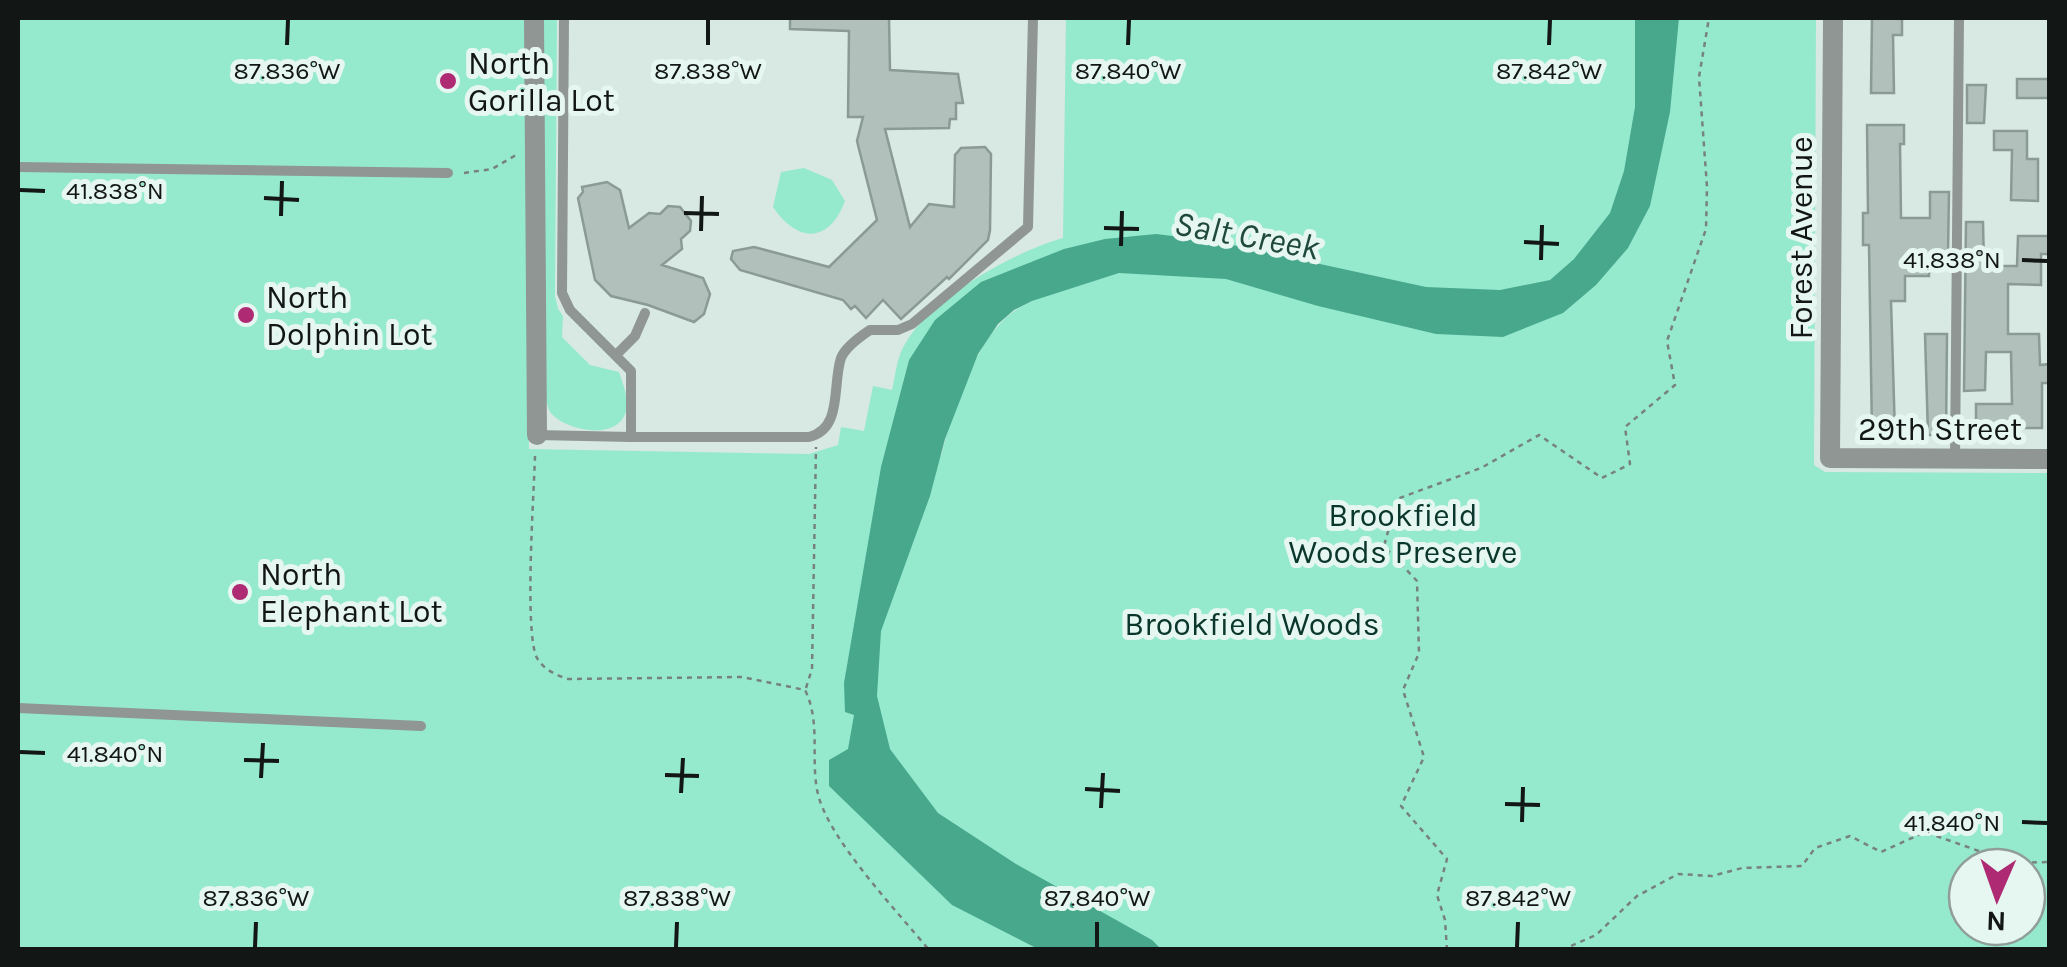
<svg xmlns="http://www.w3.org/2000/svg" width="2067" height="967" font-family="Karla,sans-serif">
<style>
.green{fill:#95eace;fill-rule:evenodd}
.water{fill:#48a88c}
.building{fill:#b1c0bb;stroke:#8b9a95;stroke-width:2.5}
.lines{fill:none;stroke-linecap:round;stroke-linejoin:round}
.path{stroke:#77827e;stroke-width:2.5;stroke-dasharray:5 5;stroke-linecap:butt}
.service{stroke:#8f9693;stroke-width:10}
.minor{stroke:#8f9693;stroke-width:20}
.ticks{fill:none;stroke:#121715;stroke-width:4}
.poi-dot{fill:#ae2b74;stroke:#e6f6f0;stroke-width:4}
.labels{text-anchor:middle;stroke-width:10;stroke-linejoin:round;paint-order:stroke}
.poi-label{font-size:32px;fill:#121715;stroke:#e6f6f0;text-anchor:start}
.street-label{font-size:32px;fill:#121715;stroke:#e6f6f0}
.park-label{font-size:32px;fill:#0a372b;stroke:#e6f6f0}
.water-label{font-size:35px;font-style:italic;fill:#1f493c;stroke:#e6f6f0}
.ticks-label{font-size:25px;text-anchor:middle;fill:#121715;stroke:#e6f6f0;stroke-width:10;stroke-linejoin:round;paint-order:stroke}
</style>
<rect width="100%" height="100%" fill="#d8e8e2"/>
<!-- green -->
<path class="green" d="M18,18H526L529,449L809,454L838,445L841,427L864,431L873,386L892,390C895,378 896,364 901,352C922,302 1013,252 1063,238L1066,18H1816L1814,465L1825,472L2049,473V949H18ZM1063,250V290C1046,296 1027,301 1013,312C975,339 952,412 941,456H885L909,360ZM1967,867H2027V927H1967Z
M542,18H557L555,296L558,309L563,316L562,337L590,365L619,372C623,384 629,398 626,411C618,442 565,431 550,412C547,406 545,395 543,388Z
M804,168L832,180L845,201C829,244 797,243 773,207L781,172Z"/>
<!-- water -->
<path class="water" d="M1635,18H1679L1670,112L1650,206L1628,248L1596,285L1563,313L1503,337L1436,334L1318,306L1226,279L1119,273L1032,301L1014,310L998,324L978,354L945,439L930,496L881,631L877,696L890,749L938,813L1016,864L1152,940L1161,949H1038L952,905L829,786V760L848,749L854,715L845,712L844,683L881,467L909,360L935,320L981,282L1064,249L1105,239L1156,234L1214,241L1426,287L1500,290L1550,280L1574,259L1610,213L1624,171L1635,107Z"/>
<!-- building -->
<path class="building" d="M790,18H889L890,70L958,74L963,103H956V119H950L949,128L885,129L910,227L929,204L954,207L955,155L961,148L985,147L991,154L990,230L988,240L949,279L947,277L901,319L883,300L866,318L855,306L851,309L843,300L740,270L731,259L733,251L754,247L829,267L877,220L857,141L863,117H848L849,31L790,29Z
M1872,18L1902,19V35H1893L1894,93H1871Z
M2017,79H2050V98H2017Z
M1967,85H1986L1984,123H1967Z
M1867,125H1904V144H1900L1901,218H1930V192H1949L1948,254H1929V276H1905V301H1891L1895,434L1872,433L1869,245H1863V213H1868Z
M1994,131H2027V159H2038V201L2011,200L2012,150H1994Z
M607,182L620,190L629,228L649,213L660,214L668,206L680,207L691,221L690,231L681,239L682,249L662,265L703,278L710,294L704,314L694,322L648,305L611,296L595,280L578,198L583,192L582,187Z
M1966,222H1983L1984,266H2017L2018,236H2050V254H2041V285L2008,284V334H2039L2040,365L2050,364V383H2042V428H1976V404H2012L2011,352H1986L1985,390L1964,391Z
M1925,334H1947L1946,435H1928Z"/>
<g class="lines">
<!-- path -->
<path class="path" d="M464,173L492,169L516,155
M535,456C534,493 524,633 537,658C544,670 556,675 568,679L742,677L805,690C822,724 809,763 819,798C833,844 897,911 929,950
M806,688L812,669L816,447
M1447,950L1445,920L1437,895L1447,859L1401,806L1424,757L1403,690L1419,653L1417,581L1384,546L1397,499L1481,468L1539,435L1602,478L1630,464L1625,427L1675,385L1667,341L1706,229L1707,187L1699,77L1709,18
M1562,950L1596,935L1637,896L1678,874L1712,876L1742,868L1802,866L1815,848L1850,836L1881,852L1925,832L2013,863L2050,862"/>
<!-- service -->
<path class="service" d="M18,167L448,173
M617,354L635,336L645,313
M537,435L631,437V371L570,310L562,293L564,18
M631,437H809C843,429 832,385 841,358C845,348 861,336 870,330H898L912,324L1028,227L1033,18
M1955,458L1959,18
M18,708L421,726"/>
<!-- minor -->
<path class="minor" d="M534,18L537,435
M1833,18L1830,458L2050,459"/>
</g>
<!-- ticks -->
<path class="ticks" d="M287,45L288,20M708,45V20M1128,45L1129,20M1549,45L1550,20M20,190L45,191M264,198L299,200M684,213L719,214M281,216L282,181M1104,228L1139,229M701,231L702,196M1524,242L1559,244M1121,246L1122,211M1541,260L1542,225M2022,260L2047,261M20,752L45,753M244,760L279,761M665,775L699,776M261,778L263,743M1085,789L1120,791M681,793L683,758M1505,804L1540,805M1101,808L1103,773M1522,822L1523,787M2022,822L2047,823M255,947L256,922M676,947L677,922M1097,947V922M1517,947L1518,922"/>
<!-- markers -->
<g class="poi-dot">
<circle cx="448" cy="81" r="10"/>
<circle cx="246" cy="315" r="10"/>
<circle cx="240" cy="592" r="10"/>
</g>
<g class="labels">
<!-- poi labels -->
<g class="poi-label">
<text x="468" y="74">North<tspan x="468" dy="37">Gorilla Lot</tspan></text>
<text x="266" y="308">North<tspan x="266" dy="37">Dolphin Lot</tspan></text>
<text x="260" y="585">North<tspan x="260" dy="37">Elephant Lot</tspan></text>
</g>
<!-- street labels -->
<g class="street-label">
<text transform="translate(1801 238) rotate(-90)" y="11">Forest Avenue</text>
<text x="1940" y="440">29th Street</text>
</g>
<!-- park labels -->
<g class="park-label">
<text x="1403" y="526">Brookfield<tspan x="1403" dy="37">Woods Preserve</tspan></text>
<text x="1252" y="635">Brookfield Woods</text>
</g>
<!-- water labels -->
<g class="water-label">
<text transform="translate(1247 235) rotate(10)" y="12">Salt Creek</text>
</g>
</g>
<g class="ticks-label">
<text x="287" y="79">87.836°W</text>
<text x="708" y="79">87.838°W</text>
<text x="1128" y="79">87.840°W</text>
<text x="1549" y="79">87.842°W</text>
<text x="115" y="199">41.838°N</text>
<text x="1952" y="268">41.838°N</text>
<text x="115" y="762">41.840°N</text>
<text x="1952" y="831">41.840°N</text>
<text x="256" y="906">87.836°W</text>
<text x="677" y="906">87.838°W</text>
<text x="1097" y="906">87.840°W</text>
<text x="1518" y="906">87.842°W</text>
</g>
<!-- border -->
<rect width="2067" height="967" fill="none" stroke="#121715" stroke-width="40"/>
<!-- north arrow -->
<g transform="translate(1997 897) rotate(182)"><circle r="48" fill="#e6f6f0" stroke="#919d98" stroke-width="2.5"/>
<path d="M0-8L18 38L0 25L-18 38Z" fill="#ae2b74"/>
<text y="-15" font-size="28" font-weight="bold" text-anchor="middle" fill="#121715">N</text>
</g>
</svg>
